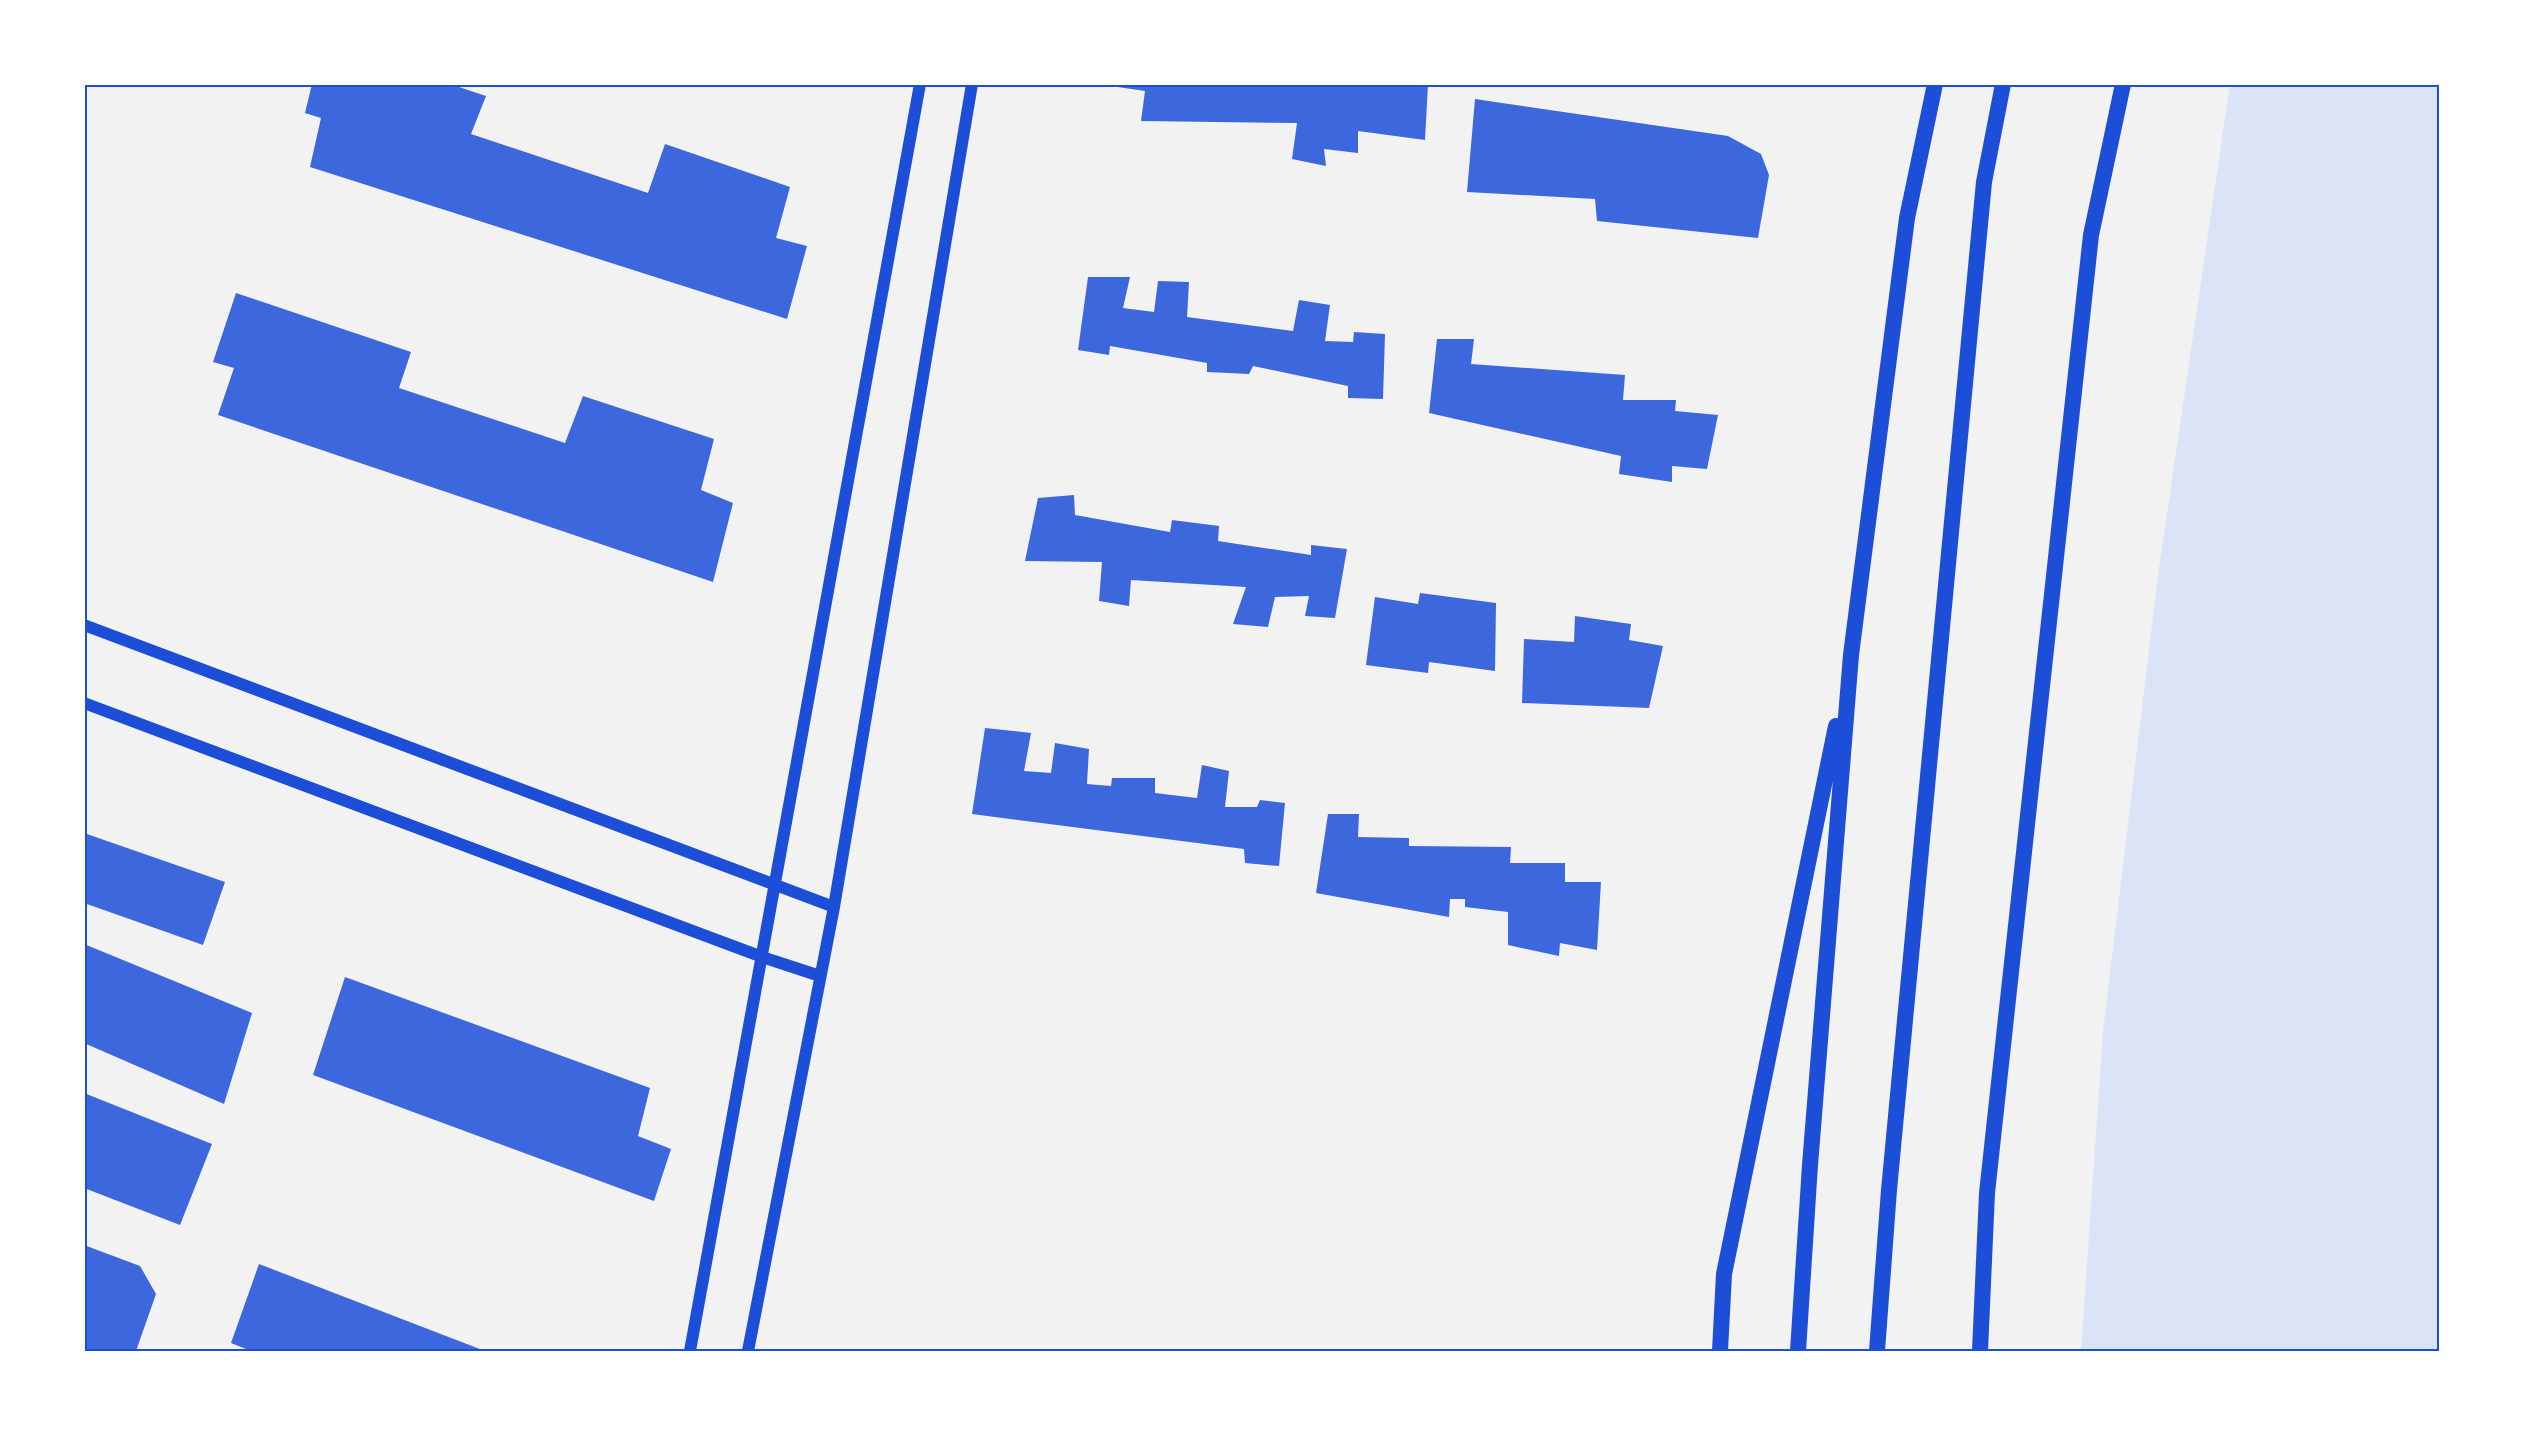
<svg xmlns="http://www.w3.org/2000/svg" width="2523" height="1435" font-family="Poppins,sans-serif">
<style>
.green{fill:#dbe4f7}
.building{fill:#3d67dc}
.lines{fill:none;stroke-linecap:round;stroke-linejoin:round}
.secondary{stroke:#1d4ed8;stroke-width:12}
.trunk{stroke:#1d4ed8;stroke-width:16}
.neatline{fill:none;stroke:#1d4ed8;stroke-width:2}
</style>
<rect width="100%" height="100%" fill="#f2f2f2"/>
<!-- green -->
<path class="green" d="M2230,84H2439V1351H2081L2103,1031L2158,575Z"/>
<!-- building -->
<path class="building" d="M312,84H450L486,96L471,134L648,193L665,144L790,187L776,238L807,246L787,319L310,167L321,118L305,113Z
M1097,84H1428L1425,140L1358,131V153L1324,149L1326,166L1292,159L1297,123L1141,121L1145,91Z
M1475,99L1728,136L1761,154L1769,175L1758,238L1597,221L1595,199L1467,192Z
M1088,277H1130L1123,308L1154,312L1158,281L1189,282L1187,317L1293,331L1299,300L1330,305L1325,341L1353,342L1354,332L1385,334L1383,399L1348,398V386L1253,366L1249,374L1207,372V363L1110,346L1109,355L1078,350Z
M236,293L411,352L399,388L565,443L583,396L714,439L701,490L733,503L713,582L218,415L234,368L213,362Z
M1437,339H1474L1471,364L1625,375L1623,400H1676L1675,411L1718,415L1707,469L1672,466V482L1619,474L1621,456L1429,413Z
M1074,495L1075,515L1170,532L1172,520L1219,526L1218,541L1311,555V545L1347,549L1335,618L1305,616L1309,596L1275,597L1268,627L1233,624L1246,587L1131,580L1129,606L1099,601L1102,562L1025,561L1038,498Z
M1420,593L1496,603L1495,671L1429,662L1428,673L1366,665L1375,597L1418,604Z
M1575,616L1631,624L1629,640L1663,646L1649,708L1522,703L1524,639L1574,642Z
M985,728L1031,733L1024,771L1051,773L1055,743L1089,749L1087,784L1111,786L1112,778H1155V793L1197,798L1202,765L1229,771L1225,807H1257L1260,800L1285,803L1279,866L1245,863L1244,849L972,814Z
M1328,814H1359L1358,837L1409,838V846L1511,847L1510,863H1565V882H1601L1597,950L1560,943L1559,956L1508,945V912L1465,907V899H1450L1449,917L1316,893Z
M84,833L225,882L203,945L84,903Z
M84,944L252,1013L224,1104L84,1043Z
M345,977L650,1088L638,1136L671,1149L654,1201L313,1075Z
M84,1093L212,1144L180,1225L84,1188Z
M84,1245L140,1266L156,1294L136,1351H90L84,1349Z
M259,1264L485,1351H251L231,1343Z"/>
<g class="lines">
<!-- secondary -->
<path class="secondary" d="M84,625L834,907
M84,703L762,957L820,976
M690,1351L920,84
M748,1351L834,907L972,84"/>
<!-- trunk -->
<path class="trunk" d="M1720,1351L1724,1274L1836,726
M1798,1351L1810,1165L1851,655L1907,218L1935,84
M1877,1351L1889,1190L1984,182L2003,84
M1980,1351L1987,1193L2091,235L2123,84"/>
</g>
<!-- border -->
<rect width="2523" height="1435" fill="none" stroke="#ffffff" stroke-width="171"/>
<rect x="86" y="86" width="2352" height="1264" class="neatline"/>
</svg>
